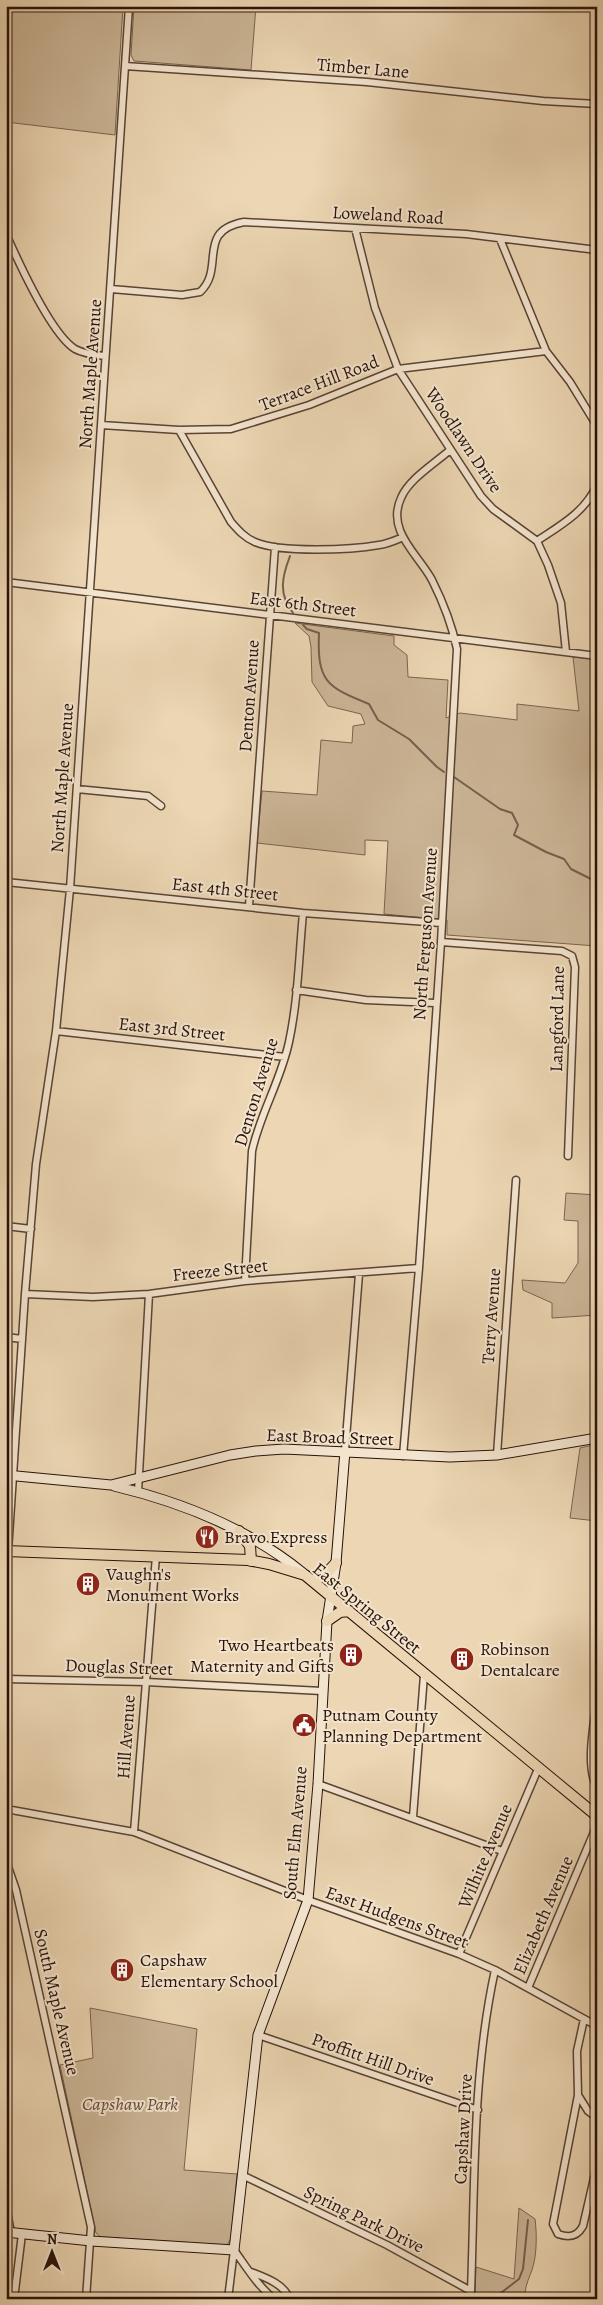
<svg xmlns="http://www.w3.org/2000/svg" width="603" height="2305" font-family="Alegreya,serif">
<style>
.green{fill:#cbb596;stroke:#7a6450}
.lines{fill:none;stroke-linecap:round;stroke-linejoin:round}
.stream{stroke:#755f4d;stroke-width:2}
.street-casing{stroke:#594334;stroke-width:9}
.secondary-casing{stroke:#28120a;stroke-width:11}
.primary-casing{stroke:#28120a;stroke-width:12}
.street{stroke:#f3e4ce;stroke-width:6}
.secondary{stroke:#f3e4ce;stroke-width:9}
.primary{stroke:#ecd6b3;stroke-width:10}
.labels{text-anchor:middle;stroke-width:4;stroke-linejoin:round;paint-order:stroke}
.street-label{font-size:18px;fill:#28120a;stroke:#f3e4ce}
.poi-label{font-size:18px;fill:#28120a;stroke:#f3e4ce;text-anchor:start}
.park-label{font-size:18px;font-style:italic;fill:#614b3b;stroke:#f3e4ce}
</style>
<rect width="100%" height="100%" fill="#ecd6b3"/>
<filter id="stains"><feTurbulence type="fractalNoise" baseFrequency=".004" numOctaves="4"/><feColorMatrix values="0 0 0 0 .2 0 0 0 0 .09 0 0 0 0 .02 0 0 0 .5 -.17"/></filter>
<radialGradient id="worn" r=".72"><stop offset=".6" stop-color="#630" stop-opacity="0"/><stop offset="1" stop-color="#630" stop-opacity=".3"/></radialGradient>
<!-- green -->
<path class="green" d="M6,6H123L115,135L6,122Z
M134,6H256L251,70L134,61L131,55Z
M295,623L394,636V645L407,655L408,677L448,680L446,718L460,713L517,720V704L579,711L573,657L597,659V946L447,935V920L384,914L388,841L365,840V855L257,843L262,791L317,795L321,740L352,743L353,726L365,724L361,714L328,706L312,682L311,647L309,636Z
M566,1193L597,1195V1315L552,1318V1303L523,1290L522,1280L565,1283L578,1263V1221L564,1220Z
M597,1444V1521L570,1518L580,1448Z
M90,2008L197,2029L184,2170L237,2174L231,2238L227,2245L101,2237L96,2233L60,2065L93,2058Z
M519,2208L535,2219C537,2234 537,2255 532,2270C529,2278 526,2284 525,2293L529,2299H465L466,2295L475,2294L476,2267L514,2279Z"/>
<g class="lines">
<!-- stream -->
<path class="stream" d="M290,556C282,577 278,594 293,613
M303,625L307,629L319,633C317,681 326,687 369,704L378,720L409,739L437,767L444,772
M454,777L500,809L512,813L518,825L514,835L546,852L564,859L571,869L597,882
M493,2299L519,2279L523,2269L528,2220"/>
<!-- street casing -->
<g class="street-casing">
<path id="street" d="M125,66L367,82L543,101L597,104
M355,228L375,308L398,369L481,496L493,509L537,541L548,565L561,603L566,652
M6,234C18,261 51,334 75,349C84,354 95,355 105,356
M500,239L546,351L570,382L597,426
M111,289L182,295L200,292C226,268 195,231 244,222L466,234L597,250
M101,425L179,430L231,429L309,405L398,369L546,351
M179,430L231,522C238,530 245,538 255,542C281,553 351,550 379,545C387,544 394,541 401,538
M537,541C561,525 585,512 597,485
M6,582L597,656
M77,789L148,796L161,806
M6,882L303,913L441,923
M249,906L275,547
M441,942L562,951L572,956L575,967L568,1156
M296,990L366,1000L435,1003
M56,1031L285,1057
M6,1226L31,1229
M245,1281L252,1151C260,1114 281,1080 289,1042C298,1000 299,956 303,913
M25,1294L93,1297L149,1294L245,1281L419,1268
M6,1337L22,1339
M345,1451L359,1274
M497,1455L516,1180
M403,1456L419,1268L441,942L457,649C452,625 443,602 432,580C418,554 386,531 401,498C409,479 434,464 450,450
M138,1492L149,1294
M6,1582L25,1294L36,1164L56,1031L70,889L129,6
M6,1679L146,1682L322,1691
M597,1699C594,1724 585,1766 597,1788
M318,1784L502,1851
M6,1809L134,1832L308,1900L459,1954L495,1970L597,2026
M413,1817L424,1675
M134,1832L156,1556
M6,1861L16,1890L91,2227L86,2299
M459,1954L538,1769
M528,1988L597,1825
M584,2019L577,2051L578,2095L553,2224L558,2234C569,2238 577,2237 583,2226L597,2165
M258,2035L478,2110
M578,2095L588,2111L597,2118
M242,2175L387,2245L471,2291C475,2185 472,2075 495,1970
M6,2205L11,2233
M234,2250C247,2268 257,2285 274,2299
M251,2272C264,2277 285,2284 289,2299
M14,2299L22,2234
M228,2299L234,2250"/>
</g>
<!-- secondary casing -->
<g class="secondary-casing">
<path id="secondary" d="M6,1475L111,1485L230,1455L256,1451L284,1449L450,1457L497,1455L597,1438
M114,1486C181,1502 249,1529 303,1573
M6,2232L91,2241L234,2250L258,2035L308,1900L318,1784L327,1621L336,1563L345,1451"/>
</g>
<!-- primary casing -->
<g class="primary-casing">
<path id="primary" d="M239,1531L250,1546L251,1561
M6,1551L248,1560L269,1564L305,1575L597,1816
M312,1580L324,1576L336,1563
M327,1621L340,1612L349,1611"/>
</g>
<!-- street -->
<use href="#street" class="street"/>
<!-- secondary -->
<use href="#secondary" class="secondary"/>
<!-- primary -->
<use href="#primary" class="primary"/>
</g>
<!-- icons -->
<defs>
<g id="restaurant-disc" transform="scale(1.25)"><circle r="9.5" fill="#8f2418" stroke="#f3e4ce"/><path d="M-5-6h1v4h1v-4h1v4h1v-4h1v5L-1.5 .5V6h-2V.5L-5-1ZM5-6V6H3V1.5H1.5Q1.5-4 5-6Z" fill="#fff"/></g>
<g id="building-disc" transform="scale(1.25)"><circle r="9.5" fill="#8f2418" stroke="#f3e4ce"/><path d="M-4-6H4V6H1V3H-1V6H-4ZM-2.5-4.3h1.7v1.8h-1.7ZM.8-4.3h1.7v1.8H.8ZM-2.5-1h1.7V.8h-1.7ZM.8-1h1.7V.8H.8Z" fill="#fff"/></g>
<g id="civic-disc" transform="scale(1.25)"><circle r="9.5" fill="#8f2418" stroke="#f3e4ce"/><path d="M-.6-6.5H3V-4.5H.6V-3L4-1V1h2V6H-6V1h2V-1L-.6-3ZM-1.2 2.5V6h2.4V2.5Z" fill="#fff"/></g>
</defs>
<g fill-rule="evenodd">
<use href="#restaurant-disc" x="207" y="1537"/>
<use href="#building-disc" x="88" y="1584"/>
<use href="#building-disc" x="351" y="1655"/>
<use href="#building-disc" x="462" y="1659"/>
<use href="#civic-disc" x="304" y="1725"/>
<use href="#building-disc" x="122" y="1970"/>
</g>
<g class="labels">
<!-- street labels -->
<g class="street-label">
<text transform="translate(363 68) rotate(5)" y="6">Timber Lane</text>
<text transform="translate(388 215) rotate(3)" y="6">Loweland Road</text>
<text transform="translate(90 374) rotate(-86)" y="6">North Maple Avenue</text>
<text transform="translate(319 383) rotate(-21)" y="6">Terrace Hill Road</text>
<text transform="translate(464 440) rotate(56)" y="6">Woodlawn Drive</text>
<text transform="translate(303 604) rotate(7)" y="6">East 6th Street</text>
<text transform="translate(249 696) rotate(-86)" y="6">Denton Avenue</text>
<text transform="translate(62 778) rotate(-86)" y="6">North Maple Avenue</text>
<text transform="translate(225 889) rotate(6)" y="6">East 4th Street</text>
<text transform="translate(425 934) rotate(-86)" y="6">North Ferguson Avenue</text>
<text transform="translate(557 1019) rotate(-89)" y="6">Langford Lane</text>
<text transform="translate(172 1029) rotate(6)" y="6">East 3rd Street</text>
<text transform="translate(256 1092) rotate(-73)" y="6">Denton Avenue</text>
<text transform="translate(220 1270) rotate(-6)" y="6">Freeze Street</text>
<text transform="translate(491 1316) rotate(-86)" y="6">Terry Avenue</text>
<text transform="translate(330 1437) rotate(2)" y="6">East Broad Street</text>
<text transform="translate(367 1608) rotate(39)" y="6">East Spring Street</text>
<text transform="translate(119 1667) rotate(2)" y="6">Douglas Street</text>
<text transform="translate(126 1737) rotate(-86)" y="6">Hill Avenue</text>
<text transform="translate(295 1833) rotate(-85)" y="6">South Elm Avenue</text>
<text transform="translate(485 1856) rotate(-67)" y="6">Wilhite Avenue</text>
<text transform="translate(543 1915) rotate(-67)" y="6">Elizabeth Avenue</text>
<text transform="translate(397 1917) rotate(20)" y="6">East Hudgens Street</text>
<text transform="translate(57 2002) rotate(77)" y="6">South Maple Avenue</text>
<text transform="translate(373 2059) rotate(19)" y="6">Proffitt Hill Drive</text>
<text transform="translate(463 2129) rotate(-87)" y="6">Capshaw Drive</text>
<text transform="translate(364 2219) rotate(26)" y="6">Spring Park Drive</text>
</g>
<!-- poi labels -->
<g class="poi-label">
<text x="224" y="1543">Bravo Express</text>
<text x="106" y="1580">Vaughn's<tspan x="106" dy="21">Monument Works</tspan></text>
<text x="334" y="1651" text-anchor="end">Two Heartbeats<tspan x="334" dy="21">Maternity and Gifts</tspan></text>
<text x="480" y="1655">Robinson<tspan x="480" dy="21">Dentalcare</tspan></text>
<text x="322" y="1721">Putnam County<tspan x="322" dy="21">Planning Department</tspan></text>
<text x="140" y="1966">Capshaw<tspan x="140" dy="21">Elementary School</tspan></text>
</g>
<!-- park labels -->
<g class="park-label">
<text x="130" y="2110">Capshaw Park</text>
</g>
</g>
<!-- margin -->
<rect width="603" height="2305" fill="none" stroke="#ecd6b3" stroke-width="25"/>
<rect x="8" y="8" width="588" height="2290" fill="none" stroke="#28120a" stroke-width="2.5"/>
<rect x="12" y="12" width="578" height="2280" fill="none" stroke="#28120a"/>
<!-- north arrow -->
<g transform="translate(52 2252)" stroke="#f3e4ce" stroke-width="4" paint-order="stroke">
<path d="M0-4L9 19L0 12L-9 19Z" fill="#28120a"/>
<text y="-8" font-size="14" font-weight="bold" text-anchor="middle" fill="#28120a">N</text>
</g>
<rect width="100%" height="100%" filter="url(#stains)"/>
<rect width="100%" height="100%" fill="url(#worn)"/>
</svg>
